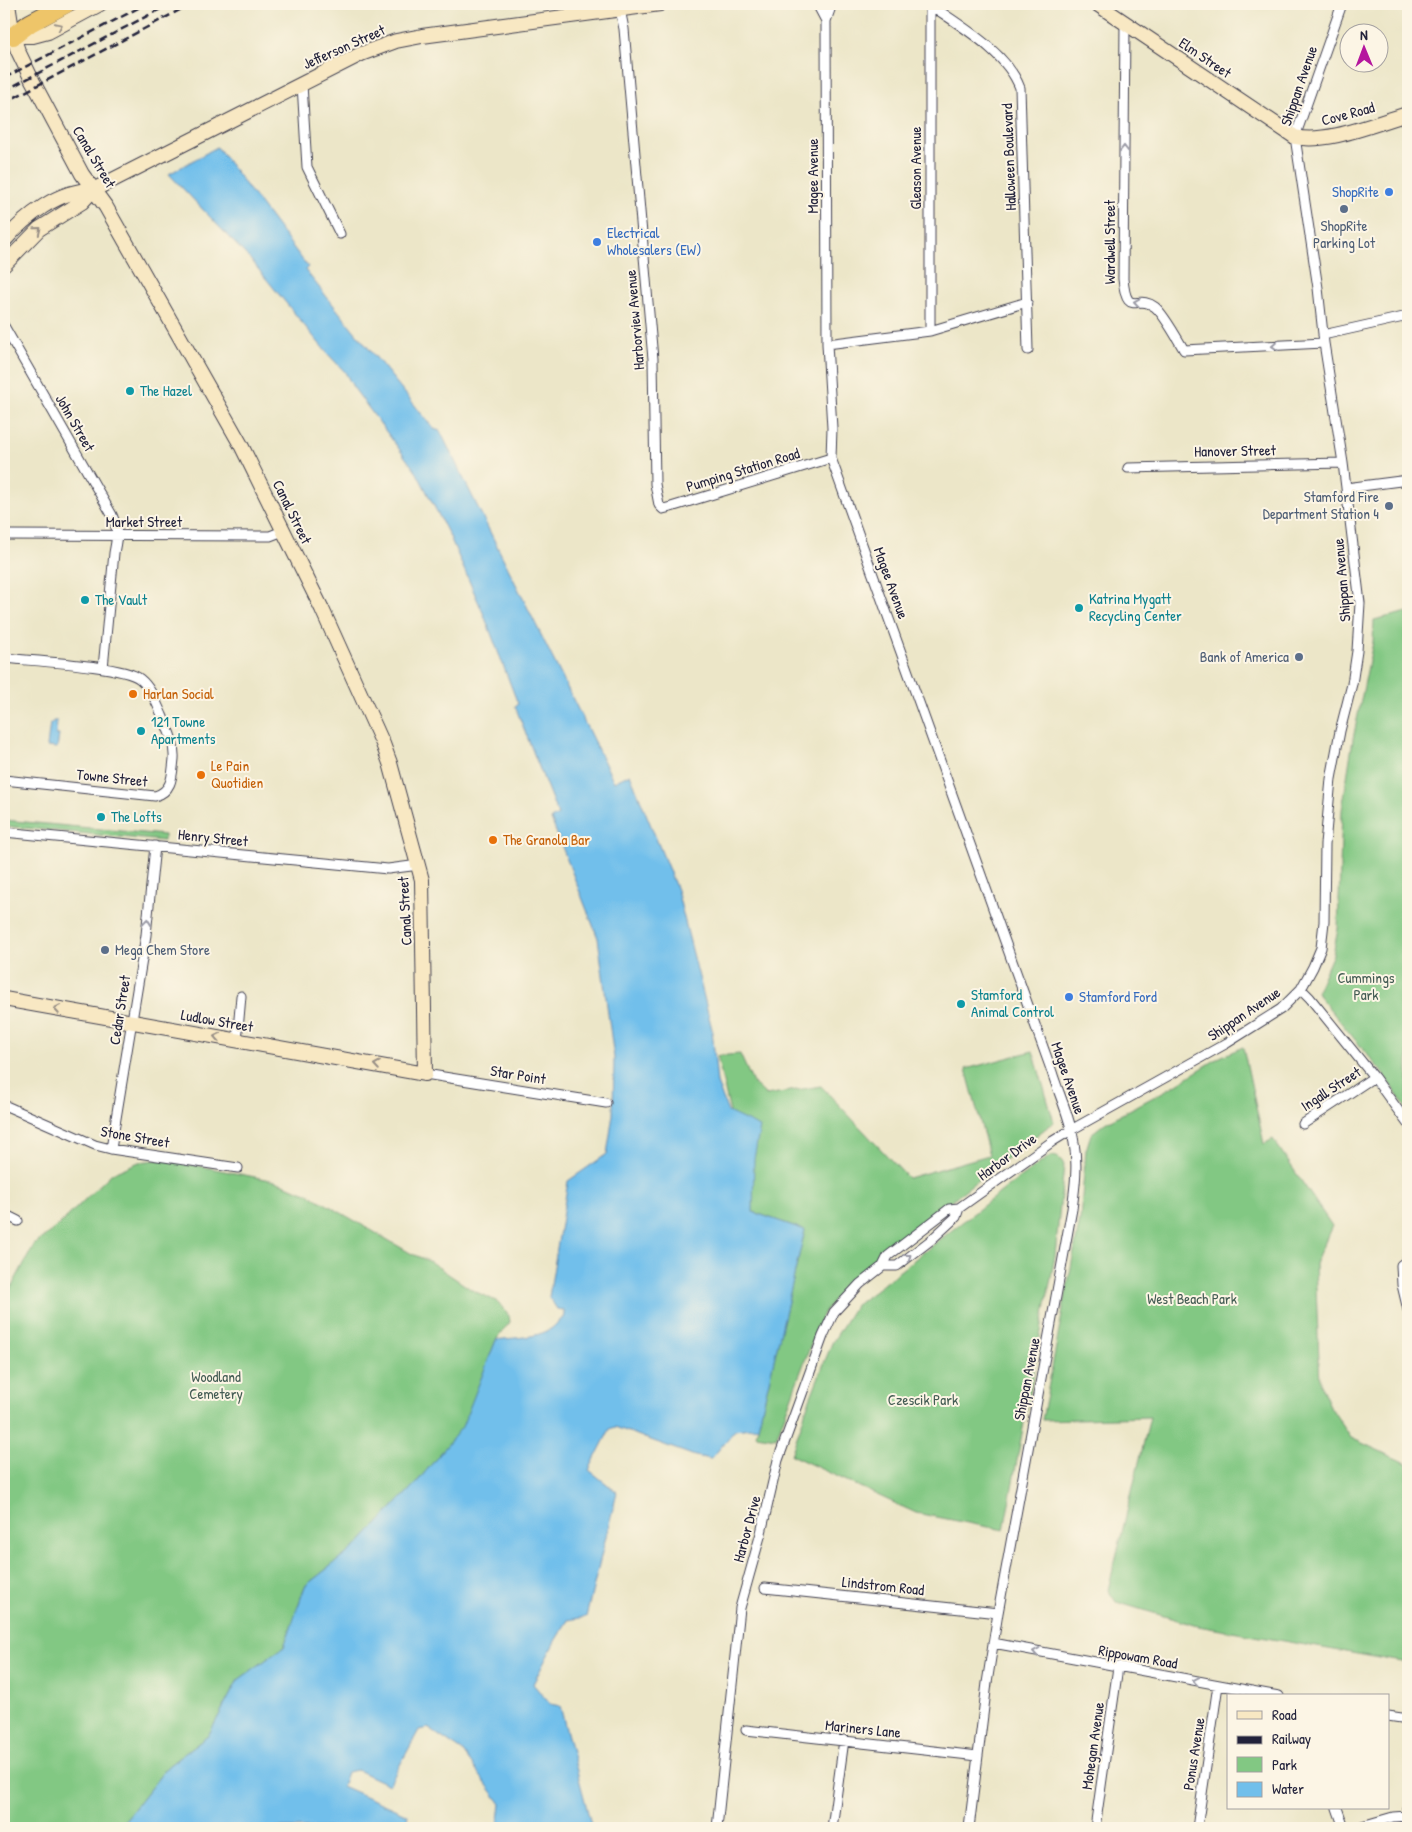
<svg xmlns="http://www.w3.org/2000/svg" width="1412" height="1832" font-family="'Patrick Hand',sans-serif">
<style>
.green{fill:#82c883;stroke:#52755f}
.water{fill:#71bfeb;stroke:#4a7093}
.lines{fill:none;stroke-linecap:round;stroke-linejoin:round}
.street-casing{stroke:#403f50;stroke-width:11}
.secondary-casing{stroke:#403f50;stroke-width:16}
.highway-casing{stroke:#403f50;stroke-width:20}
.street{stroke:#fff;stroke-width:9}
.secondary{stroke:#f8e8c3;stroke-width:14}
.highway{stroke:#eec569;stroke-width:18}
.rail{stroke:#22223b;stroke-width:2.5;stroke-dasharray:8 4;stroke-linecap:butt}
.oneway{stroke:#988f86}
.oneway2{stroke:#9c9ca7}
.shop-dot{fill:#3f7fe0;stroke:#fcf5e5;stroke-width:2}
.service-dot{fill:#5c6f8a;stroke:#fcf5e5;stroke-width:2}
.culture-dot{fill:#0f9aa8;stroke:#fcf5e5;stroke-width:2}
.food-dot{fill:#e8710a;stroke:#fcf5e5;stroke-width:2}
.labels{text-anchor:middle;stroke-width:4;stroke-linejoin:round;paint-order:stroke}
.street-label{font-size:15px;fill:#22223b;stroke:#fcf5e5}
.shop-label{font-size:15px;fill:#366cbe;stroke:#fcf5e5;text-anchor:start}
.service-label{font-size:15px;fill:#4e5e75;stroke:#fcf5e5;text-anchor:end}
.culture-label{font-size:15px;fill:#0d838f;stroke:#fcf5e5;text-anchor:start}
.food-label{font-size:15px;fill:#c56008;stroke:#fcf5e5;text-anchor:start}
.park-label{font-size:15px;fill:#445c54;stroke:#fcf5e5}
</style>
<rect width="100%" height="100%" fill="#fcf5e5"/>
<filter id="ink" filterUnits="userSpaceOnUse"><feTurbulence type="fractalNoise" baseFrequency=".02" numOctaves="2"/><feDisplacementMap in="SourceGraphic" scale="10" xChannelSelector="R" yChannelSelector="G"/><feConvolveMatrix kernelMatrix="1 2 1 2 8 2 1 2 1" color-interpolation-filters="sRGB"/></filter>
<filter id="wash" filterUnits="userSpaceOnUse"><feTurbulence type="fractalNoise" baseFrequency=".0096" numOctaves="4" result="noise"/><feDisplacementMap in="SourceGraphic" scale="20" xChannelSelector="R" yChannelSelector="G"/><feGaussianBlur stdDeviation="1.12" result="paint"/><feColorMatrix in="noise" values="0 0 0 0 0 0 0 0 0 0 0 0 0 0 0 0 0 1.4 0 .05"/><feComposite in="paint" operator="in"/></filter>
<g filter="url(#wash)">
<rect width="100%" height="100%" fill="#ece6c8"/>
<!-- green -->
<path class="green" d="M1408,612V1111L1381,1071L1319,996L1317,991L1333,954L1338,929L1342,810L1353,739L1373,642L1374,620Z
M4,820L164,835V841L4,826Z
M1243,1047L1264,1144L1273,1139L1332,1226L1315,1263L1320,1384L1331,1408L1351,1438L1408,1464V1663L1198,1626L1116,1602L1108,1590L1150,1417L1042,1420L1080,1220L1086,1150L1091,1134L1105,1123L1172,1087L1220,1057Z
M1033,1051L1054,1122L872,1261L844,1286L822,1315L776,1438L756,1435L805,1230L753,1212L717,1056L740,1054L753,1083L766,1095L821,1086L908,1178L989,1155L966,1069Z
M1050,1156C1057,1156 1061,1158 1064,1165L1055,1256L1004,1530L916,1513L791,1455L808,1404L832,1343L855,1306L1002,1191Z
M164,1159L275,1181L307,1193L412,1254L429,1261L472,1290L498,1302L509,1316L510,1322L496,1340L463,1427L417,1482L359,1544L305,1586L284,1647L238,1680L208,1736L168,1766L126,1819L116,1828H4V1301L34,1245L60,1224L111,1174L139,1162Z"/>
<!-- water -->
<path class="water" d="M217,147L308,267L305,270L434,429L440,431L614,782L630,774L677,890L712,1029L717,1083L728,1112L760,1127L754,1159L753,1212L805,1230L758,1427L735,1430L711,1459L695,1456L615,1427L610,1429L589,1470L617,1492L586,1617L568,1620L555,1641L533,1684L550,1704L560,1706L592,1828H498L501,1804L462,1751L428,1728L419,1730L389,1785L357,1770L347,1772L342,1786L408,1815L405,1828H116L126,1819L168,1766L208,1736L238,1680L284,1647L305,1586L359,1544L417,1482L462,1427L496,1340C515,1337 549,1339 559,1320L564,1318L565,1315L564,1310L557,1309L549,1297L568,1181L607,1154L613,1115L614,1058L598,938L551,819L558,815L515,706L518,704L484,615L450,537L417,473L353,387L345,372L327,353L250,259L169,174Z
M53,721H57L56,735H59L57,748L47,747L50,723H53Z"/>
</g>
<g filter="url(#ink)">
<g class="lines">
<!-- street casing -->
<g class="street-casing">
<path id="street" d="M817,4L826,21
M832,4L826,21L827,344L832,428L831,458L1052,1072C1059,1095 1071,1119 1074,1143C1078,1164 1075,1187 1072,1209L998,1613L987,1683L969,1828
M929,4C959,25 1007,52 1020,88L1028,350
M620,9L624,29L653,359L655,484L659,505L663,509L671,507L831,458
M1125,22L1123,279C1127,319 1137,293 1155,307C1164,314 1178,340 1184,350L1324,343
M302,84L307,167L340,234
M4,326L112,515C119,531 117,537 114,553L103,668
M930,331V5
M1323,335L1408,316
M827,344L930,331L1027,302
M1128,468L1343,463
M1346,488L1408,480
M4,535L270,536L283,531
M4,658C30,661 123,665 140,679C151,688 156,702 162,715C168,729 175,743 174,759C172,775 173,791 155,796L4,780
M4,832L388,869L419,865
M1301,989L1310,998L1374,1077L1408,1124
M237,1041L241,996
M425,1074L606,1103
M4,1105L95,1145L111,1149L238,1168
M1303,1124L1374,1077
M111,1149L146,935L155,846
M4,1214L18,1221
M1408,1260L1401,1265L1402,1285L1408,1310
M883,1266H897L931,1240L956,1217L959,1208
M765,1588L998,1613
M993,1643L1279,1696
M1388,1716L1408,1719
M746,1730L978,1756
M1337,1808L1344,1828
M717,1828L740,1608L761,1533L778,1460L823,1336L834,1312L860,1284L883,1266L888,1256L949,1209L959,1208L1053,1141L1071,1130L1227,1043L1281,1009L1301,989L1313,967L1321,948L1324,922L1325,844L1331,779L1340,731L1352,684L1357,651L1360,603L1343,463L1324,343L1318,288L1295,137L1342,4
M832,1828L844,1740
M1095,1828L1118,1667
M1197,1828L1218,1685
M1355,1828L1393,1817L1407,1816
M1405,1828L1408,1808"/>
</g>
<!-- secondary casing -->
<g class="secondary-casing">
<path id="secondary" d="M1097,4L1295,137C1329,144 1375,123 1408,114
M9,36H33L48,32L100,4
M4,241C26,216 58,190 93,190
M4,265L39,229L82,202L93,190L361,54L396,41L422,36L660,4
M4,999L425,1074L422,880L390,763L383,744L322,609L241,445L106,207L82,174L32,80L18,51L13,36L8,4"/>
</g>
<!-- highway casing -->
<g class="highway-casing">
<path id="highway" d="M13,36L30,23L66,4"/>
</g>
<!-- street -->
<use href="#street" class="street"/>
<!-- secondary -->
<use href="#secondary" class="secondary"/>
<!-- highway -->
<use href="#highway" class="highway"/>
<!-- rail -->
<path class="rail" d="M4,78L146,4
M4,91L170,4
M4,103L191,4"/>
</g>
<!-- one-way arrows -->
<defs><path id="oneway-chevron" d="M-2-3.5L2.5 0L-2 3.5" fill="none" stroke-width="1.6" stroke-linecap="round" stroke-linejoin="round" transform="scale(1.25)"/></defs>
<g class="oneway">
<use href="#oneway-chevron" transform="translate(59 26) rotate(-26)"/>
<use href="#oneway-chevron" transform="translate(38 230) rotate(-39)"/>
<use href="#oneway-chevron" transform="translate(57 1009) rotate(-170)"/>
<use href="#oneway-chevron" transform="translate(217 1037) rotate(-169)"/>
<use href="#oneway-chevron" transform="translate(377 1065) rotate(-171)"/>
</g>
<g class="oneway2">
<use href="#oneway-chevron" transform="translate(1124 149) rotate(-90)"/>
<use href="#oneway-chevron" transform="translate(1137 302) rotate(-172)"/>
<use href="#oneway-chevron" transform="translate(1275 346) rotate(177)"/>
<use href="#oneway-chevron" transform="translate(147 922) rotate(-84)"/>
<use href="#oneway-chevron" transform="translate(908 1257) rotate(-38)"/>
<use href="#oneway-chevron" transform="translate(1036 1652) rotate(-169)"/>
<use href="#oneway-chevron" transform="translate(1196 1681) rotate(-170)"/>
</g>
</g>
<!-- markers -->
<g class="shop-dot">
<circle cx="1389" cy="192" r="5"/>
<circle cx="597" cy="242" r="5"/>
<circle cx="1069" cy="997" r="5"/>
</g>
<g class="service-dot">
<circle cx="1344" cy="209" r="5"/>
<circle cx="1389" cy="506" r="5"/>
<circle cx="1299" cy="657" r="5"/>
<circle cx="105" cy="950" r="5"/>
</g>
<g class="culture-dot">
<circle cx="130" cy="391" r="5"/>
<circle cx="85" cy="600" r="5"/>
<circle cx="1079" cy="608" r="5"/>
<circle cx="141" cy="731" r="5"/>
<circle cx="101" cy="817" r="5"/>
<circle cx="961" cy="1004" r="5"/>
</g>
<g class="food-dot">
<circle cx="133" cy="694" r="5"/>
<circle cx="201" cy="775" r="5"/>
<circle cx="493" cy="840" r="5"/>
</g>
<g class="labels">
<!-- street labels -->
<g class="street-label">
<text transform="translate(344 47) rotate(-24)" y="5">Jefferson Street</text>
<text transform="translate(1205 58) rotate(34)" y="5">Elm Street</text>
<text transform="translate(1299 86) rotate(-71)" y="5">Shippan Avenue</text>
<text transform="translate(1348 114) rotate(-15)" y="5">Cove Road</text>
<text transform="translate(94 157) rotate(59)" y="5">Canal Street</text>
<text transform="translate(1009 157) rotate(-92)" y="5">Halloween Boulevard</text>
<text transform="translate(916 168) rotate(-90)" y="5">Gleason Avenue</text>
<text transform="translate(813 176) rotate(-90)" y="5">Magee Avenue</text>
<text transform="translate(1110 242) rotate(-90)" y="5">Wardwell Street</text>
<text transform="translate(635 320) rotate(-95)" y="5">Harborview Avenue</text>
<text transform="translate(75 423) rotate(60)" y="5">John Street</text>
<text transform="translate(1235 451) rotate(-1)" y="5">Hanover Street</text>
<text transform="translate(743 470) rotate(-17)" y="5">Pumping Station Road</text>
<text transform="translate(292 512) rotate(64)" y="5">Canal Street</text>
<text x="144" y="527">Market Street</text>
<text transform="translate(1342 580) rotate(-95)" y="5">Shippan Avenue</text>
<text transform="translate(891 583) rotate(70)" y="5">Magee Avenue</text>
<text transform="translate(112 778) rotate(6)" y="5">Towne Street</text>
<text transform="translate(213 838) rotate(6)" y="5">Henry Street</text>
<text transform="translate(405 911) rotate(-93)" y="5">Canal Street</text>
<text transform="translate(120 1010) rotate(-81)" y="5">Cedar Street</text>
<text transform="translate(1244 1014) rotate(-34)" y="5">Shippan Avenue</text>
<text transform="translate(217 1021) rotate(10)" y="5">Ludlow Street</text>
<text transform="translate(518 1075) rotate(9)" y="5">Star Point</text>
<text transform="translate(1068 1078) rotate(71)" y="5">Magee Avenue</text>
<text transform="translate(1331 1089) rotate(-33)" y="5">Ingall Street</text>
<text transform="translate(135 1137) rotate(10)" y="5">Stone Street</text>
<text transform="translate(1007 1157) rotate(-36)" y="5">Harbor Drive</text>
<text transform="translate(1027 1379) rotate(-79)" y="5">Shippan Avenue</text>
<text transform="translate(747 1529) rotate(-75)" y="5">Harbor Drive</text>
<text transform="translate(883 1586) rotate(6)" y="5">Lindstrom Road</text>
<text transform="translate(1138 1657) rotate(10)" y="5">Rippowam Road</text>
<text transform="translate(863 1729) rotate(6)" y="5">Mariners Lane</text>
<text transform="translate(1093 1746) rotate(-82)" y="5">Mohegan Avenue</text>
<text transform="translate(1194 1754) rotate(-81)" y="5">Ponus Avenue</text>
</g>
<!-- shop labels -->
<g class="shop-label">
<text x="1379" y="197" text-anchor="end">ShopRite</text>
<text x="607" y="238">Electrical<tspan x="607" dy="17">Wholesalers (EW)</tspan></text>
<text x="1079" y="1002">Stamford Ford</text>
</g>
<!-- service labels -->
<g class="service-label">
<text x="1344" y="231" text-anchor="middle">ShopRite<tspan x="1344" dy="17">Parking Lot</tspan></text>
<text x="1379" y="502">Stamford Fire<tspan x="1379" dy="17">Department Station 4</tspan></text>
<text x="1289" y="662">Bank of America</text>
<text x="115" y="955" text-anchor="start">Mega Chem Store</text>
</g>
<!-- culture labels -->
<g class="culture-label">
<text x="140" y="396">The Hazel</text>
<text x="1089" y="604">Katrina Mygatt<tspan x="1089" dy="17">Recycling Center</tspan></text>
<text x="95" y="605">The Vault</text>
<text x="151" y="727">121 Towne<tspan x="151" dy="17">Apartments</tspan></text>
<text x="111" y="822">The Lofts</text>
<text x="971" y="1000">Stamford<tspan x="971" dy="17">Animal Control</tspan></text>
</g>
<!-- food labels -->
<g class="food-label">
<text x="143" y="699">Harlan Social</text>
<text x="211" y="771">Le Pain<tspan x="211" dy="17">Quotidien</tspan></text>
<text x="503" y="845">The Granola Bar</text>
</g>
<!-- park labels -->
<g class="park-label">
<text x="1366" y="983">Cummings<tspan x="1366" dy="17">Park</tspan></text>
<text x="1192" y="1304">West Beach Park</text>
<text x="216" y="1382">Woodland<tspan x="216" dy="17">Cemetery</tspan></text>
<text x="923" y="1405">Czescik Park</text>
</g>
</g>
<!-- margin -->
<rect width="1412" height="1832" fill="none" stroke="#fcf5e5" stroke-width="20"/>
<!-- legend -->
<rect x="1227" y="1694" width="162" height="115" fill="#fcf5e5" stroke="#a5a1a1"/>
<rect x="1237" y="1711" width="25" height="8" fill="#f8e8c3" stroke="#a5a1a1"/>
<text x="1272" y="1720" font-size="15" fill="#22223b">Road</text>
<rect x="1237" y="1736" width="25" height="8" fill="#22223b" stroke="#a5a1a1"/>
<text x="1272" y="1744" font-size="15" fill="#22223b">Railway</text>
<rect x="1237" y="1757" width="25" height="15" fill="#82c883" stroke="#a5a1a1"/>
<text x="1272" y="1770" font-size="15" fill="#22223b">Park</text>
<rect x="1237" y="1782" width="25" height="15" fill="#71bfeb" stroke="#a5a1a1"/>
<text x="1272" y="1794" font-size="15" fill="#22223b">Water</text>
<!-- north arrow -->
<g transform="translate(1364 48) rotate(359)"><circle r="24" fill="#fcf5e5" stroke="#a5a1a1"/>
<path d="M0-4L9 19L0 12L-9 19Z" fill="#b5179e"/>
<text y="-8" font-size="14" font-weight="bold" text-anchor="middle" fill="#22223b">N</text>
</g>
</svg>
